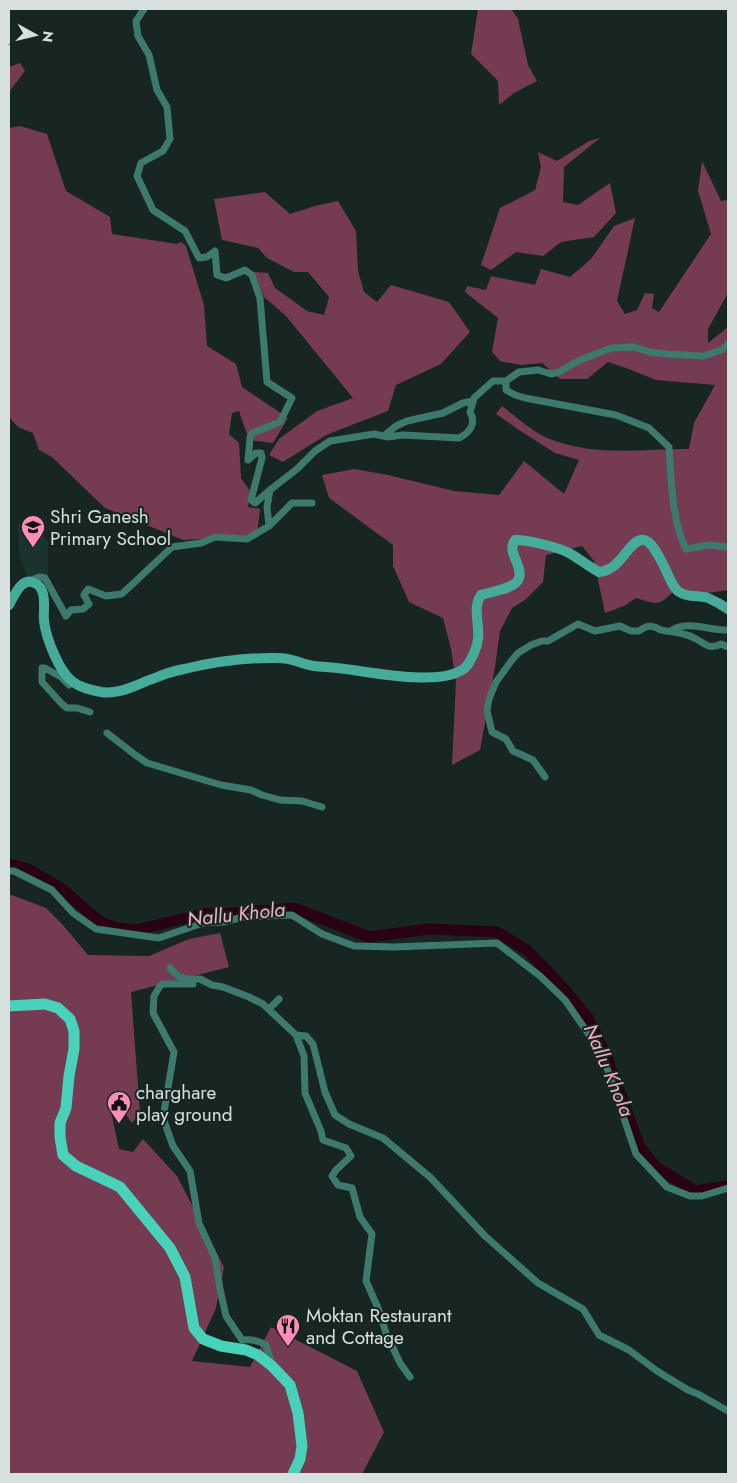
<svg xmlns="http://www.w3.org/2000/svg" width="737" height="1483" font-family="Jost,sans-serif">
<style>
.built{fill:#1b332e}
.forest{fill:#743b52}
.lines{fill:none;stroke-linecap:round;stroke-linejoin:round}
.river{stroke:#2a0013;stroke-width:11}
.minor{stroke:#3e796d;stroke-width:7}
.secondary{stroke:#46ab98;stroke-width:10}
.primary{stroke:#48d2ba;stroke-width:11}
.labels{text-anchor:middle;stroke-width:4;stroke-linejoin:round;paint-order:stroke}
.poi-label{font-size:19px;fill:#d7e0de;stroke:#172622;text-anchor:start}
.water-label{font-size:20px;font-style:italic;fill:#f8afc9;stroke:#172622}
</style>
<rect width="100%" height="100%" fill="#172622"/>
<!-- built -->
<path class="built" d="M18,524H34L48,542V575L28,578L19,555Z"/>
<!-- forest -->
<path class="forest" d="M478,9H511L518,19L528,65L537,81L514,93L499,105L498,81L471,54Z
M20,63L25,71L9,92V67Z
M20,126L47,134L66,191L110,217L112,234L177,244L181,242L186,246L204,305L207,346L236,364L242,387L288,418L273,443L249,440L239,411L232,413L229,434L239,443L241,478L250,491L248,507L260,509L257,536L183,540L105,508L52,457L39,450L33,433L18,427L9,417V128Z
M600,138L564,167L563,202L578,205L610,183L616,213L594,237L561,242L543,256L516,252L491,270L481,265L500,208L535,190L541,167L538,152L557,161L589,141Z
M702,161L721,201L728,200V293L708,329V343L728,327V590L701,594L676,589C659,606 659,605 636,598L624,606L605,613L594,561L582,546L546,555L543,582L525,600L512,608L500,631L495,667L480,750L452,765L456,681L451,649L443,618L409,602L393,566V545L329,498L322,475L354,469L388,475L454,491L499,495L524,461L564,494L579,460L555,453L522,432L496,414L502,406C514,415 535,433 547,438C594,457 640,449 689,449L694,423L715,385L656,380L629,369L608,362L587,379H560L542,363L521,365L500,361L492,352L498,318L465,292L467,286L486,290L491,276L535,285L541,269L570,277L591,259L614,226L635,218L617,301L625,314L637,310L645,293L654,294L652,308L659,312L711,234L698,191Z
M265,192L290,214L315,206L338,201L356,231L358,271L364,292L377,302L391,285L449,302L470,332L441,364L396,385L388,411L326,435L283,462L269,455L279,439L317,411L353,398L286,316L264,297L254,272L268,273L275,288L307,311L324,315L329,297L308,272H294L267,258L258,248L222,240L214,199Z
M9,894L46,908L62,924L88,955L149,956L189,939L220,933L229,967L131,992L140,1113L132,1123L118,1103L116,1098L110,1107L119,1149L133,1152L143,1139L177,1176L224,1267L216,1308L192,1361L250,1367L271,1327L357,1371L384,1432L362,1474H9Z"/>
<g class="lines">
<!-- river -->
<path class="river" d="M9,864L28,869L62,889L99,921L116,928L136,930L203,914L232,913L294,908L369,937L430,929L497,932L527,950L560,984L588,1018L606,1055L640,1147L656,1167L695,1191L728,1186"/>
<!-- minor -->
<path class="minor" d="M144,9L136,21L138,36L149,55L157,90L167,107L170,139L163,151L141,163L137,176L153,210L185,231L199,258L207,257L215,251L217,275L226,278L245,270L252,275L260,298L267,382L292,398L280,422L252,433L250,438L248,460L256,453H261L262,458L251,500L255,503L270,490
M728,344L722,350L703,356L666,354L650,352L634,347L611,348L578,361L559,372L551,374L538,370L519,372L506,381V390L515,395L525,398L616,415L649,428L669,447C671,478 672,522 686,549L709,545L728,547
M385,435L396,426L407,421L443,413L463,403L473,401
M269,526L267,507L270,490L297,469L315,451L330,441L374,434L388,437L403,435L459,438C469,433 477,424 470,412L474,398L493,381H506
M30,581L39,577L45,578L66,616L71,610L83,609L89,604L84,595L88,589L106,596L122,594L172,547L201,543L215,537L247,539L269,526L292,503H312
M672,630C688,620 711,631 728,630
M69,685L61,677L45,668H42V682L62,704L67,708H77L90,712
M107,733L134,754L147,763L221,785L251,790L262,795L280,800L302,801L322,807
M545,777L533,760L513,751L506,739L492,732L487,711L489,699L496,682L512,660L518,653L531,645L542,641H548L578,624L595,631L620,626L631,631H639C643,628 649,625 654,627C656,627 658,629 661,630C671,632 682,632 692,637C705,642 707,651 721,644L728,647
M9,871H14L52,890L73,913L96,929L159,938L203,923L223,922L243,917L292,915L322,934L354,946L394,947L497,943L540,976L565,1000L592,1039L605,1062L636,1154L667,1187L690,1196H702L728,1188
M170,968L179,977L187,979H200L212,985L223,987L249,997L263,1004L296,1035L306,1036L313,1044L325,1092L335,1115L349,1124L383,1138L431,1178L485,1236L538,1283L583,1309L599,1335L629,1350L657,1371L688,1390L698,1394L728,1411
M193,984H163L160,986L154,996L153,1013L174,1052L163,1118L173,1146L190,1171L199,1223L215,1258L220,1289L226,1316L242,1340C251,1339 258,1340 266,1345L272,1365
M269,1009L279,999
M296,1035L304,1056L305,1093L321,1131L323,1140L346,1148L351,1156L336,1170L332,1176L338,1185L352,1188L360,1217L372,1234L366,1281L378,1308L386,1333L400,1363L410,1377"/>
<!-- secondary -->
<path class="secondary" d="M9,605C14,596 22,576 34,583C38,584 41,588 42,591C46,599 43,612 44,621C46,638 59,672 73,682C81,688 91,690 101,692C120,695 137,684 155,678C164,674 174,671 184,669C214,662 239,658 270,658C277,658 285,657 292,660C300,662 307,665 314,666C322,667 329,667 337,668C367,671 433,686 460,671C465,669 468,665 470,661C474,654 477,647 478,639C480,625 472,608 481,595C492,591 516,589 519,578C523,564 506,553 515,540C529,540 557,547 569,553C580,559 589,567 599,572C621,570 627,543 641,540C655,537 668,579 675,588C682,598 698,595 708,598C715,601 722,605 728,609"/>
<!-- primary -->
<path class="primary" d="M9,1006L45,1004L58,1008L70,1019L74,1031V1049L69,1076L66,1108L60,1123V1137L63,1155L76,1166L120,1187L170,1248L185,1277L194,1328L203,1339L221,1346L246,1350L258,1355L272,1366L290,1385L298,1413L302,1446L300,1459L293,1474"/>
</g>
<!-- icons -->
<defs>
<g id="school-pin" transform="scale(1.25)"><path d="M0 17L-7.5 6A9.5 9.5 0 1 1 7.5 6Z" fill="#ff8eba" stroke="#172622"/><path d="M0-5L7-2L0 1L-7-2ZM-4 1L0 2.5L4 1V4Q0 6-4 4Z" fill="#111"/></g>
<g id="civic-pin" transform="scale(1.25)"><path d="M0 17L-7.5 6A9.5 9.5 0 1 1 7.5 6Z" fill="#ff8eba" stroke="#172622"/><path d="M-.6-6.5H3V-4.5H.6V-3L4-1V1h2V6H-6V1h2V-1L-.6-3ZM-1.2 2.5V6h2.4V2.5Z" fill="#111"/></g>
<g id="restaurant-pin" transform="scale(1.25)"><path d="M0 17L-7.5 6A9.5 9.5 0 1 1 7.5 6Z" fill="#ff8eba" stroke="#172622"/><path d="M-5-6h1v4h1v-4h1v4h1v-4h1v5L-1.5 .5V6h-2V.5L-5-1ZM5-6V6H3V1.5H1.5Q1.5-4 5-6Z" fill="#111"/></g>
</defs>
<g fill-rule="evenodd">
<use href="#school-pin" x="33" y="527"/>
<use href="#civic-pin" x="119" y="1103"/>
<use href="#restaurant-pin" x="288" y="1326"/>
</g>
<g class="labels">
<!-- poi labels -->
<g class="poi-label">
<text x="50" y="523">Shri Ganesh<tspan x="50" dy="22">Primary School</tspan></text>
<text x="136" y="1099">charghare<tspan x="136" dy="22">play ground</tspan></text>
<text x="306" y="1322">Moktan Restaurant<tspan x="306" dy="22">and Cottage</tspan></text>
</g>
<!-- water labels -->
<g class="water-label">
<text transform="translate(236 914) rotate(-6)" y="7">Nallu Khola</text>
<text transform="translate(609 1070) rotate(67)" y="7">Nallu Khola</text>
</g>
</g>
<!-- border -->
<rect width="737" height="1483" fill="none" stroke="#d7e0de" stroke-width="20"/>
<!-- north arrow -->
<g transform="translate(35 35) rotate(98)" stroke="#172622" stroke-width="4" paint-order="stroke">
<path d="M0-4L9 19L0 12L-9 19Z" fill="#d7e0de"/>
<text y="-8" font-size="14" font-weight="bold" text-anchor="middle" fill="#d7e0de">N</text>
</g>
</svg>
